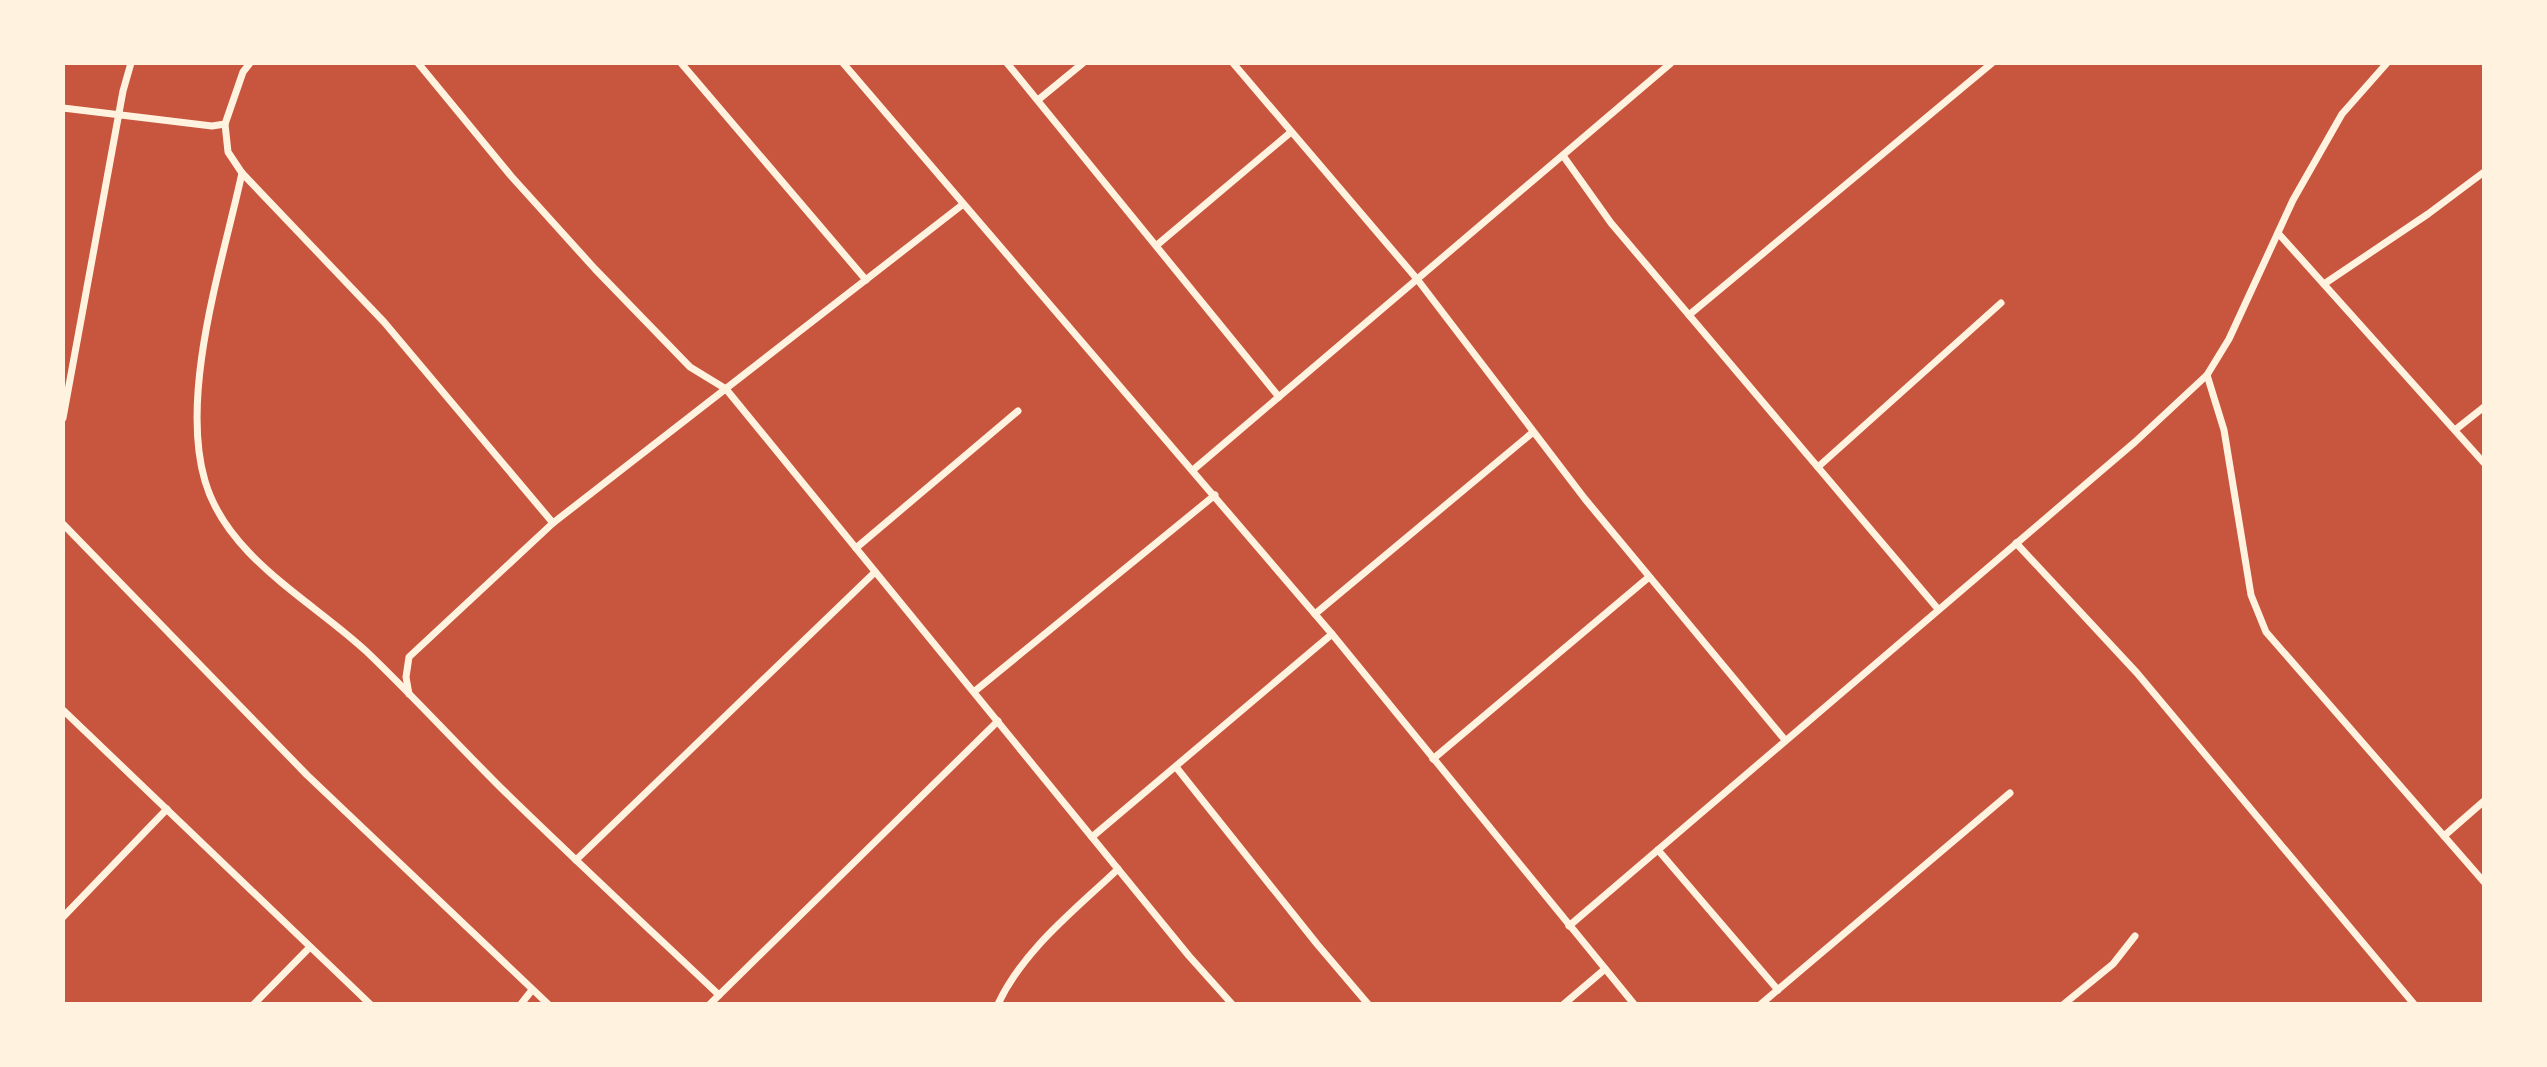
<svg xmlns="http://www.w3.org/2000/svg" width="2547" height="1067" font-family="'Work Sans',sans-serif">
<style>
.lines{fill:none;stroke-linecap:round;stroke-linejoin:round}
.minor{stroke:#fff3e0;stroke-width:7}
</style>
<rect width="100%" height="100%" fill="#c8553d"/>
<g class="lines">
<g class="minor">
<path d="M418 63 511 176 595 269 690 367 726 389 1189 956 1232 1004"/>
<path d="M681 63 866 280"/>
<path d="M843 63 1332 634 1634 1004"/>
<path d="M1007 63 1279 397"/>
<path d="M1233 63 1417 279 1585 499 1785 740"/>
<path d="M1038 100 1083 63"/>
<path d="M63 108 212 126 225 124 243 72 250 63"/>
<path d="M225 124 228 152 242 173 384 322 553 523"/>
<path d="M1564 157 1611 223 1938 609"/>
<path d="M242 173C223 261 179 393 205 481 227 557 311 600 366 651 412 695 455 742 500 787 572 857 646 926 719 995"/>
<path d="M2278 233 2484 463"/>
<path d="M1157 245 1291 132"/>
<path d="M2324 284 2428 214 2484 172"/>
<path d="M1689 315 1992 63"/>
<path d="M2207 375 2224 430 2251 595 2266 632 2484 882"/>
<path d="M63 418 123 91 131 63"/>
<path d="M2455 430 2484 407"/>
<path d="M1818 467 2001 303"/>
<path d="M1193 470 1671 63"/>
<path d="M63 524 307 775 548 1004"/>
<path d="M2016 543 2137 673 2414 1004"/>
<path d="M856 548 1018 411"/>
<path d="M1315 614 1532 433"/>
<path d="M975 691 1215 495"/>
<path d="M409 694 406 677 409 657 553 523 962 205"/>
<path d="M63 710 370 1004"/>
<path d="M1433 759 1649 577"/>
<path d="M1176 767 1317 944 1368 1004"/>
<path d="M2444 836 2484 801"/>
<path d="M1092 837 1332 634"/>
<path d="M1658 850 1778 990"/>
<path d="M576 860 875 572"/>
<path d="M63 917 167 809"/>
<path d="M1569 926 2135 442 2207 375 2229 339 2293 200 2342 114 2387 63"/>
<path d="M254 1004 310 947"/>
<path d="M521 1004 532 990"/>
<path d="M710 1004 998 721"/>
<path d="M998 1004C1024 949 1075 910 1118 869"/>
<path d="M1564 1004 1605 969"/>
<path d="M1761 1004 2010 793"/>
<path d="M2064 1004 2113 964 2135 936"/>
</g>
</g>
<rect width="2547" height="1067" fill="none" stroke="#fff3e0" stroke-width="130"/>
</svg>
